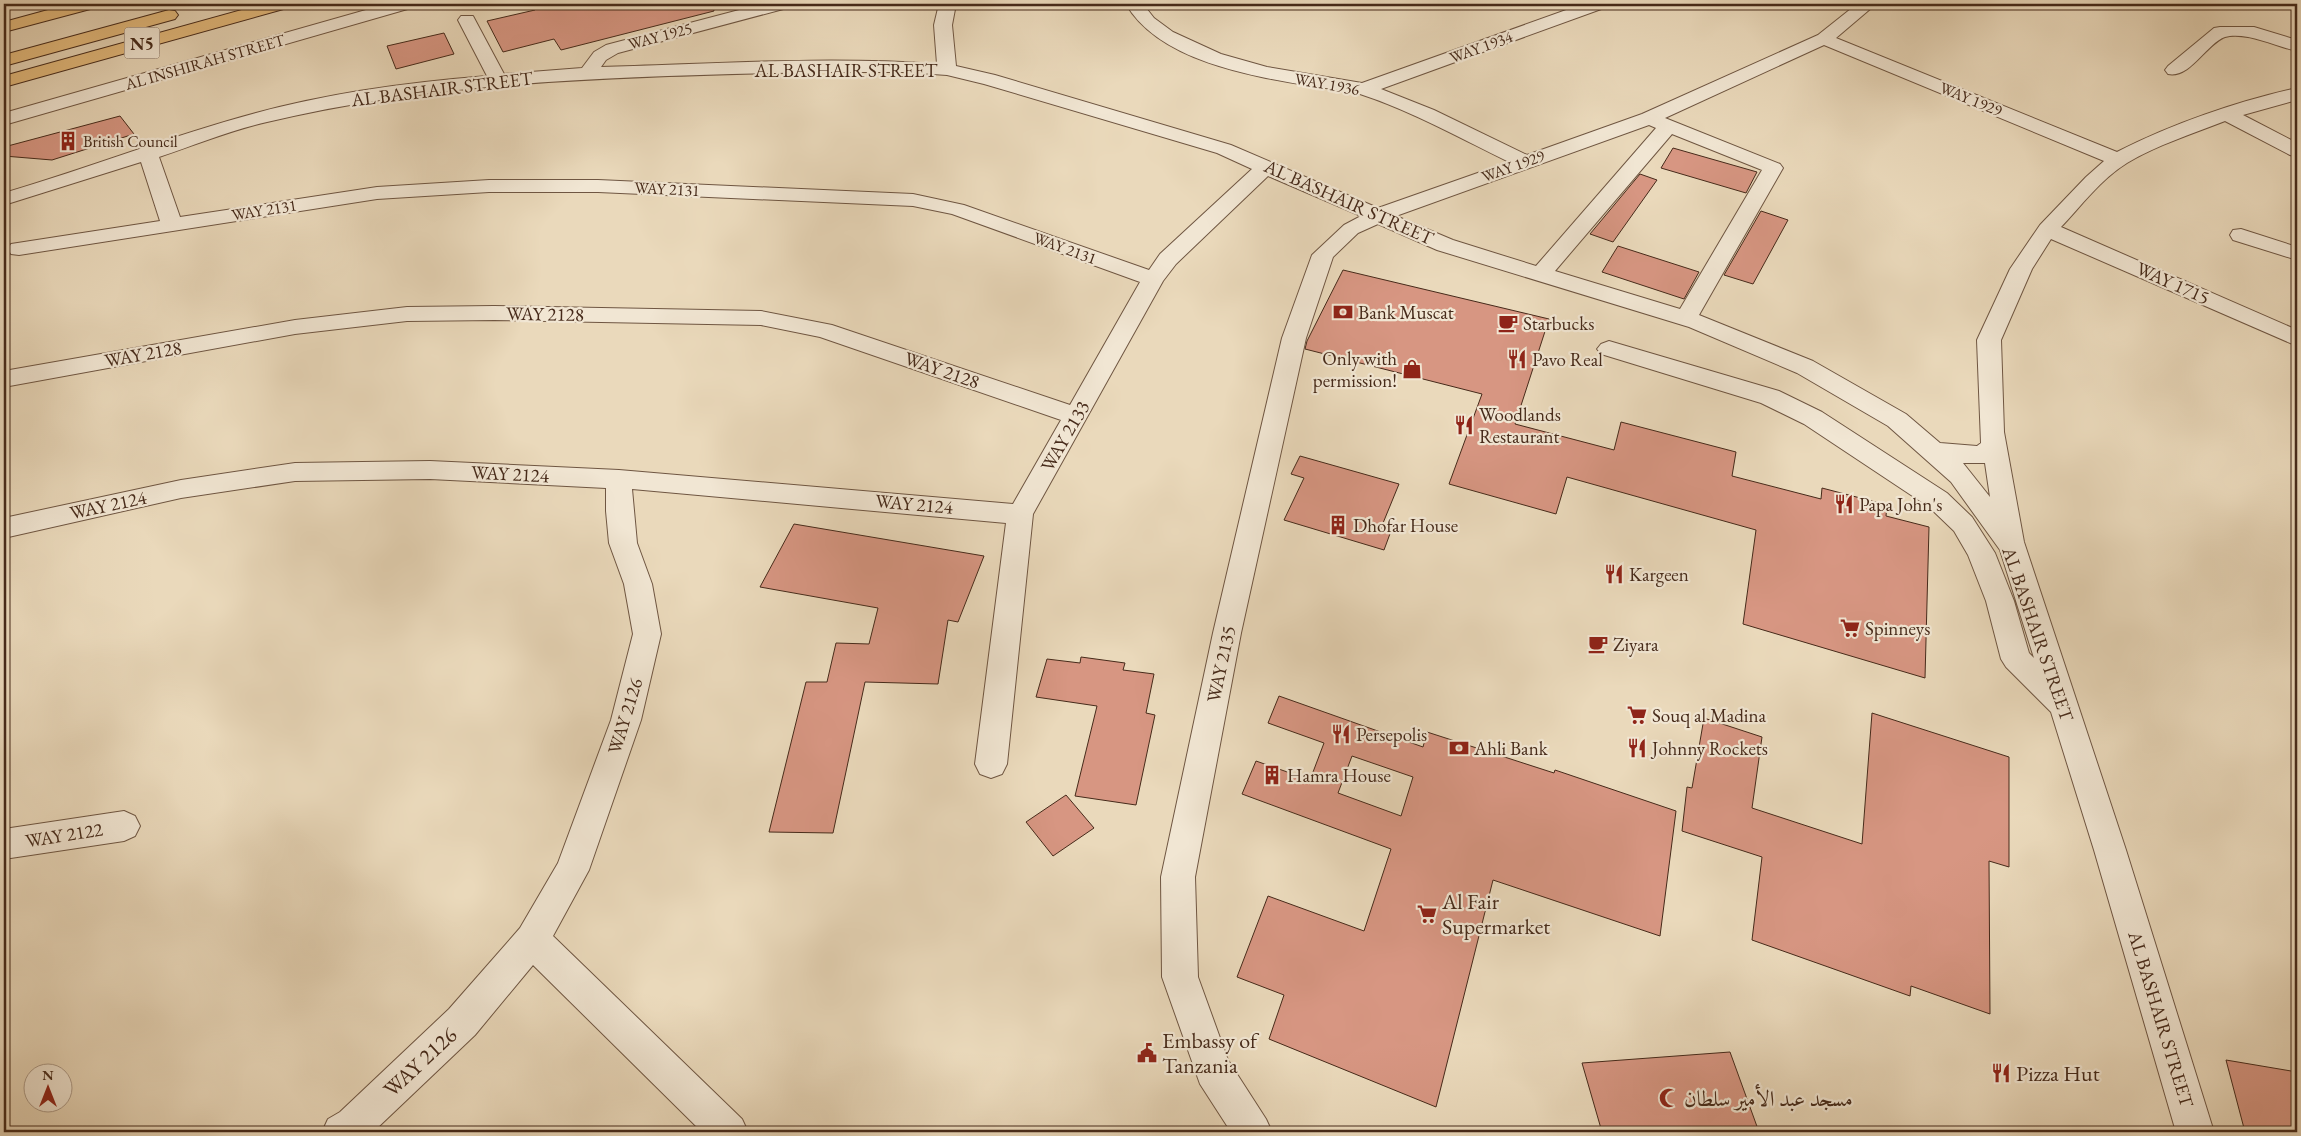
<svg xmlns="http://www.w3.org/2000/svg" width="2301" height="1136" font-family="'EB Garamond',Amiri,serif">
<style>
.building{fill:#d79682;stroke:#462a1a;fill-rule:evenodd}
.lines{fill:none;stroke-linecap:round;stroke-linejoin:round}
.minor-casing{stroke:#6f5642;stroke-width:2}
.major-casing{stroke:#462a1a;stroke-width:2}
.highway-casing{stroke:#462a1a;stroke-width:2}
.minor{fill:#f1e6d3;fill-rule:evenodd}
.major{fill:#e5bc7e;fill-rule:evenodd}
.highway{fill:#e5bc7e;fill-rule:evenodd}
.labels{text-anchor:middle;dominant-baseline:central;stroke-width:4.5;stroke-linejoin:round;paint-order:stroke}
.far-street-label{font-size:16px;fill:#462a1a;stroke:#f1e6d3}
.far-poi-label{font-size:16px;fill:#462a1a;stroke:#f1e6d3;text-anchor:start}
.shield{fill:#f1e6d3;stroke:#796252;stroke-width:1}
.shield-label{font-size:18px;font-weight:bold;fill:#462a1a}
.street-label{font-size:19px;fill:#462a1a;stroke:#f1e6d3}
.poi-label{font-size:19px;fill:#462a1a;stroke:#f1e6d3;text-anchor:start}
.near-poi-label{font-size:22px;fill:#462a1a;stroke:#f1e6d3;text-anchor:start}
.near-street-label{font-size:22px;fill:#462a1a;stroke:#f1e6d3}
</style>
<rect width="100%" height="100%" fill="#ead9bb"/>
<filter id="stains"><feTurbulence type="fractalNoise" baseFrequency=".004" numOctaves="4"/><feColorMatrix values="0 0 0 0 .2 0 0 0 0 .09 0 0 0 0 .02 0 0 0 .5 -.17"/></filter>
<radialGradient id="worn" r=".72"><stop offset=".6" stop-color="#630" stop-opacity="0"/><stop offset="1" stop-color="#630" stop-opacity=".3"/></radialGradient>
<g class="building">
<path d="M531 4H713L714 11 561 50 554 39 503 52 487 21 535 10Z"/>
<path d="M444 33 454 54 396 69 387 46Z"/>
<path d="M120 116 134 134 52 160 4 156V147Z"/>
<path d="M1673 148 1757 172 1746 193 1661 168Z"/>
<path d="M1640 174 1657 180 1613 242 1590 234Z"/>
<path d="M1761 211 1788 220 1753 284 1724 275Z"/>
<path d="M1618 246 1699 272 1684 299 1602 272Z"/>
<path d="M1343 270 1549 319 1515 424 1614 450 1621 422 1736 452 1732 476 1821 499 1822 488 1887 505 1886 516 1929 527 1925 678 1743 624 1756 530 1567 477 1556 514 1449 484 1482 394 1305 349 1307 341Z"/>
<path d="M1300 456 1399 484 1381 528 1391 531 1384 550 1284 520 1304 478 1291 474Z"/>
<path d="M794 524 984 556 958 622 948 620 938 684 865 682 833 833 769 832 806 682H827L836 643 869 644 878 608 760 587Z"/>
<path d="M1081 657 1125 663 1123 670 1154 674 1146 713 1155 715 1136 805 1075 796 1097 706 1036 697 1047 659 1080 663Z"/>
<path d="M1279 696 1423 747 1427 732 1554 773 1555 770 1676 811 1660 936 1493 880 1436 1107 1269 1039 1284 995 1237 977 1268 896 1364 931 1391 849 1242 794 1256 761 1310 780 1324 743 1268 723ZM1352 756 1413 777 1401 816 1338 793Z"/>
<path d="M1872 713 2009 757V867L1989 861 1990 1014 1911 986 1910 996 1752 940 1762 857 1682 831 1687 787 1692 788 1704 718 1762 737 1752 808 1862 844Z"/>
<path d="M1066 795 1094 828 1053 856 1026 822Z"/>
<path d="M1730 1052 1759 1132H1602L1582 1063Z"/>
<path d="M2226 1060 2297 1072V1132H2245Z"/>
</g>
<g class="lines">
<defs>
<g id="minor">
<path d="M387 4H414L411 8 4 125V113Z"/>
<path d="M762 4H790L787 8 618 53 606 60 601 67C713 64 826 56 937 64L934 25 939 4H956L952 25 956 66 995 75 1231 145 1378 208 1509 162C1460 138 1412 111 1360 94 1345 89 1327 89 1311 86 1251 76 1159 61 1126 4H1143L1154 18 1173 32 1221 54 1267 67 1362 83 1583 4H1606L1604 8 1381 89 1434 110 1527 155 1642 114 1818 35 1857 4H1876L1836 38 2117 152C2171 124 2238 101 2297 88V100L2243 115 2297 143V157L2290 155 2225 121C2192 134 2157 145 2127 163 2101 179 2081 206 2061 227L2297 330V346L2051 239 2032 269 2001 340 2004 432 2024 542 2126 850 2214 1132H2176L2094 850 2051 712 2006 667 2001 659 1986 601 1968 555 1954 531 1929 507 1804 424 1761 403 1601 354 1597 349 1601 344 1609 341 1779 391 1822 412 1947 493 1972 517 1995 553 2014 601 2029 653 2034 658 2000 550 1951 482 1888 426 1797 373 1689 327 1437 250 1378 224 1358 233 1333 257 1306 338 1241 633 1195 877 1198 977 1228 1060 1266 1119 1272 1132H1231L1200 1084 1162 977 1161 877 1213 633 1282 338 1312 255 1344 225 1361 216 1268 176 1176 264 1163 281 1033 514 1007 764 1002 774 991 778 980 774 975 764 1006 523 632 489 637 543 652 584 661 634 641 720 589 870 553 936 742 1119 748 1132H702L533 965 475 1035 373 1132H322L328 1119 340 1112 449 1009 520 928 558 863 611 720 633 634 624 584 609 543 606 511V488L430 479 295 481 181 498 4 538V518L181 480 295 463 430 461 619 470 1013 504 1061 420 820 337 761 325 494 320 407 321 295 334 4 387V371L295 320 407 307 494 306 761 311 832 325 1070 405 1140 282 952 214 913 206 598 192H489L377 199 19 255 11 254 8 249 11 244 160 221 141 162 4 205V193C89 168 170 136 256 113 329 93 411 82 487 76L458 20 461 16H473L504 74 582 68 594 52 606 45ZM1824 45 2104 161 2086 177 2040 225 2010 269 1977 340 1981 443 1977 446 1940 443 1906 414 1813 361 1699 315 1783 168 1780 164 1665 118ZM812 72H903L947 75 984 84 1217 153 1252 169 1160 254 1149 270 964 205 913 194 598 180H489L377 187 180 217 159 157C195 145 231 130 267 122 446 79 629 77 812 72ZM1649 125 1656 128 1536 266 1453 240 1396 216ZM1672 134 1762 170 1680 309 1555 271ZM1963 463H1985L1990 497Z"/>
<path d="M2220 27H2254L2297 40V51C2278 47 2245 31 2225 37 2207 43 2190 79 2168 74L2165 70 2168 66 2214 28Z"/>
<path d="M2241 229 2297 247V260L2233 240 2230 235 2233 230Z"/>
<path d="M124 811 135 816 140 826 135 836 124 841 4 859V829Z"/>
</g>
<path id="major" d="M70 4H97L94 8 4 32V22Z"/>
<g id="highway">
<path d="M263 4H290L287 8 4 87V76Z"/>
<path d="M169 10 175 11 178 15 175 19 4 66V55Z"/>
</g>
</defs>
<use href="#minor" class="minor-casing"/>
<use href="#major" class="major-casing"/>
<use href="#highway" class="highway-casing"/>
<use href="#minor" class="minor"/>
<use href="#major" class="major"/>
<use href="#highway" class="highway"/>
</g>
<defs>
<symbol id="building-bare" viewBox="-9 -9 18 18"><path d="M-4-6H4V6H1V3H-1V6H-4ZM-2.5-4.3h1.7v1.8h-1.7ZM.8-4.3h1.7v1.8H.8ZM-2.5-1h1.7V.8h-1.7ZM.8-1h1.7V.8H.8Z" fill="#8f2418" stroke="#f1e6d3" stroke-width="2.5" paint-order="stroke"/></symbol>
<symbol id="bank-bare" viewBox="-9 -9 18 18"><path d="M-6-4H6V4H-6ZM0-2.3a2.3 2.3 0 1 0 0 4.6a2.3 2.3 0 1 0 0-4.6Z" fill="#8f2418" stroke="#f1e6d3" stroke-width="2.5" paint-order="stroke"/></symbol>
<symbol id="cafe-bare" viewBox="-9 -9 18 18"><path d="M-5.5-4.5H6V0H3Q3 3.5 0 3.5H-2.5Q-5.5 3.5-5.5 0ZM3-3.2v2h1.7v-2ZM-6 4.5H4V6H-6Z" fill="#8f2418" stroke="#f1e6d3" stroke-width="2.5" paint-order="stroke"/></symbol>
<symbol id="restaurant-bare" viewBox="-9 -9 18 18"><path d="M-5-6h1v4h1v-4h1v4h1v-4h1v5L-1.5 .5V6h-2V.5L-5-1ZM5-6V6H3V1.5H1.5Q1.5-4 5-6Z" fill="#8f2418" stroke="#f1e6d3" stroke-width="2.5" paint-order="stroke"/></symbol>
<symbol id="shop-bare" viewBox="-9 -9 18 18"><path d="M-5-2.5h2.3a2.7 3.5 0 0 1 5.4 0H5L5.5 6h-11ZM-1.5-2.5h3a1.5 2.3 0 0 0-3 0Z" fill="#8f2418" stroke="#f1e6d3" stroke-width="2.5" paint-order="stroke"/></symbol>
<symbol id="supermarket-bare" viewBox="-9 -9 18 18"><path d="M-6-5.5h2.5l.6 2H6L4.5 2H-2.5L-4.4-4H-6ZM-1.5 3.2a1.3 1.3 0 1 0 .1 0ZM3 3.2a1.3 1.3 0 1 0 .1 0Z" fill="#8f2418" stroke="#f1e6d3" stroke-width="2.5" paint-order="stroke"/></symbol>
<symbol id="civic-bare" viewBox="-9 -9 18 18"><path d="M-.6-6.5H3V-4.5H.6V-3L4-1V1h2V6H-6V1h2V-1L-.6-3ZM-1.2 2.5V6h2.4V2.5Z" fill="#8f2418" stroke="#f1e6d3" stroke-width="2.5" paint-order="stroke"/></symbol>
<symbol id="mosque-bare" viewBox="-9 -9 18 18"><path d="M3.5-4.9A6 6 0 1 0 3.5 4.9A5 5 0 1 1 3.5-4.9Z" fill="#8f2418" stroke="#f1e6d3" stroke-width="2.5" paint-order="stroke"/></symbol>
</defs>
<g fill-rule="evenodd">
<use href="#building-bare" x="54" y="127" width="28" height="28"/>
<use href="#bank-bare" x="1329" y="298" width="28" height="28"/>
<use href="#cafe-bare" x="1494" y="309" width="28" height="28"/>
<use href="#restaurant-bare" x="1503" y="345" width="28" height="28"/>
<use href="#shop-bare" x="1398" y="355" width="28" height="28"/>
<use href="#restaurant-bare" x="1450" y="411" width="28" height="28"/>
<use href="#restaurant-bare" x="1830" y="490" width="28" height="28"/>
<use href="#building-bare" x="1324" y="511" width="28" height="28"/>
<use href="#restaurant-bare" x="1600" y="560" width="28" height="28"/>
<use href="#supermarket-bare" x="1836" y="614" width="28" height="28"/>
<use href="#cafe-bare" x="1584" y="630" width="28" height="28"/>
<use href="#supermarket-bare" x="1623" y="701" width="28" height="28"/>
<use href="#restaurant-bare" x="1327" y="720" width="28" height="28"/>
<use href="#bank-bare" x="1445" y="734" width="28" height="28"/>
<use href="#restaurant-bare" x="1623" y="734" width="28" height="28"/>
<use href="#building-bare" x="1258" y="761" width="28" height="28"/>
<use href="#supermarket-bare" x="1413" y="900" width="28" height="28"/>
<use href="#civic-bare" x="1133" y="1039" width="28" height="28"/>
<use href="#restaurant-bare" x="1987" y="1059" width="28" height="28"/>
<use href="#mosque-bare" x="1655" y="1084" width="28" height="28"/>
</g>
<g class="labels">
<g class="far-street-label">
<text transform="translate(660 36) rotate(-15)">WAY 1925</text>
<text transform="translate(1481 47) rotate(-20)">WAY 1934</text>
<text transform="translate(205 62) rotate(-16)">AL INSHIRAH STREET</text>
<text transform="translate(1327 84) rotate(10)">WAY 1936</text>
<text transform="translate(1971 99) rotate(22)">WAY 1929</text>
<text transform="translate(1513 166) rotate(-20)">WAY 1929</text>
<text transform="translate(667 189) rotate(3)">WAY 2131</text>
<text transform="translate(264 210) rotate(-9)">WAY 2131</text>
<text transform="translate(1065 248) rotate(20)">WAY 2131</text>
</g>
<g class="far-poi-label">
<text x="83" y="141">British Council</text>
</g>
<rect class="shield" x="124.5" y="27.5" width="35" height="31" rx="4"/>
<g class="shield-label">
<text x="142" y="43">N5</text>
</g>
<g class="street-label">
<text x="846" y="70">AL BASHAIR STREET</text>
<text transform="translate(442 89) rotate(-7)">AL BASHAIR STREET</text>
<text transform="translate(1349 202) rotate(24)">AL BASHAIR STREET</text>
<text transform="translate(2173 283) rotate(24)">WAY 1715</text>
<text transform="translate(545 314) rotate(1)">WAY 2128</text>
<text transform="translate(143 354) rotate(-10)">WAY 2128</text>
<text transform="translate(942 370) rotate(19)">WAY 2128</text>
<text transform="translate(1065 436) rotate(-60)">WAY 2133</text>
<text transform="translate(510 474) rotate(3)">WAY 2124</text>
<text transform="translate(914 504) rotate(5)">WAY 2124</text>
<text transform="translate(108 505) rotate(-12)">WAY 2124</text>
<text transform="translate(2038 634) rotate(71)">AL BASHAIR STREET</text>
<text transform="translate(1221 664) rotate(-78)">WAY 2135</text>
<text transform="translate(625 716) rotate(-73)">WAY 2126</text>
<text transform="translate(64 835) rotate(-9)">WAY 2122</text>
<text transform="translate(2161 1019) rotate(73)">AL BASHAIR STREET</text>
</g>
<g class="poi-label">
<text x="1358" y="312">Bank Muscat</text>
<text x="1523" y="323">Starbucks</text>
<text x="1397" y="358" text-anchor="end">Only with<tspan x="1397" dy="22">permission!</tspan></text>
<text x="1532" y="359">Pavo Real</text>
<text x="1479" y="414">Woodlands<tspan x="1479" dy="22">Restaurant</tspan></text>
<text x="1859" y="504">Papa John's</text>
<text x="1353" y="525">Dhofar House</text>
<text x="1629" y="574">Kargeen</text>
<text x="1865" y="628">Spinneys</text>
<text x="1613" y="644">Ziyara</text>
<text x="1652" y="715">Souq al Madina</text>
<text x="1356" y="734">Persepolis</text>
<text x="1474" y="748">Ahli Bank</text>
<text x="1652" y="748">Johnny Rockets</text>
<text x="1287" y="775">Hamra House</text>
</g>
<g class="near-poi-label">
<text x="1442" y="901">Al Fair<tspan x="1442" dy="25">Supermarket</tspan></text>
<text x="1162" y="1040">Embassy of<tspan x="1162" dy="25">Tanzania</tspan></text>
<text x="2016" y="1073">Pizza Hut</text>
<text x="1684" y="1098">مسجد عبد الأمير سلطان</text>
</g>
<g class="near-street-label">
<text transform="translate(420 1062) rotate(-43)">WAY 2126</text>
</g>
</g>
<rect width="2301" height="1136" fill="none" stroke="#ead9bb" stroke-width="20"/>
<rect x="5" y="5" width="2291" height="1126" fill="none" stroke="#462a1a" stroke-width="2.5"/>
<rect x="10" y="10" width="2281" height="1116" fill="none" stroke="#462a1a"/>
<g transform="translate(48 1088)"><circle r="24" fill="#f1e6d3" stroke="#ad9b89"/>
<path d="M0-4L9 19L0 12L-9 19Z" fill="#8f2418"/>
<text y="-8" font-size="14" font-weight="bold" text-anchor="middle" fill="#462a1a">N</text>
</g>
<rect width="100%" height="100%" filter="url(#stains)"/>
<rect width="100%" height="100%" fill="url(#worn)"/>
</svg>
